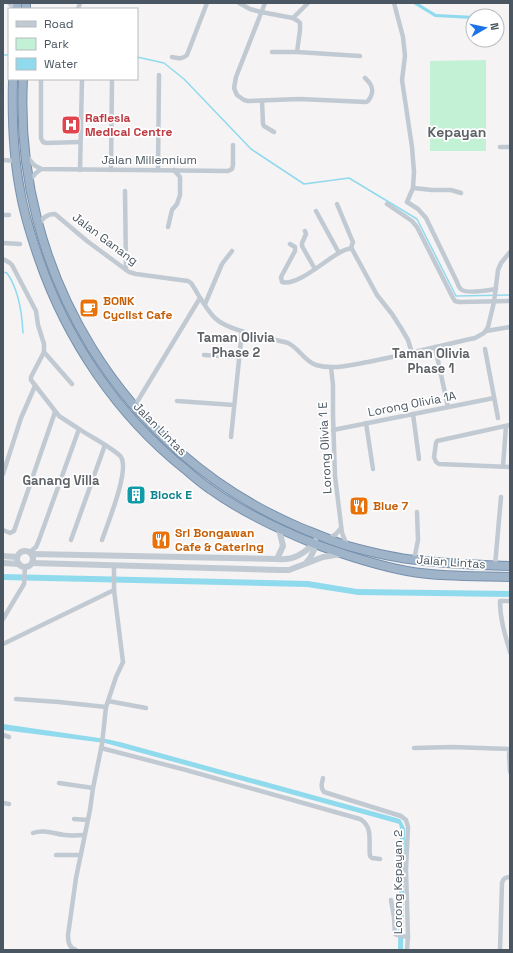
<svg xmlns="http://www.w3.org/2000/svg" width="513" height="953" font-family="'Space Grotesk',sans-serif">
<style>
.green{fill:#c3f1d5}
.water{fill:#90daee}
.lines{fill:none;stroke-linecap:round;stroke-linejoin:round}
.stream{stroke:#90daee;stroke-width:1.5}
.trunk-casing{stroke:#7690ad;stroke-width:10}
.minor{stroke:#c1cad2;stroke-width:4.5}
.tertiary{stroke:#c1cad2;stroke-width:6}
.trunk{stroke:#9fb4c9;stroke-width:8}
.labels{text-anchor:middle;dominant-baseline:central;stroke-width:3.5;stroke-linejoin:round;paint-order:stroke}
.health-label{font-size:12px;font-weight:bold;fill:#be3a42;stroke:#fff;text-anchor:start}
.street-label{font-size:12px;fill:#4a5661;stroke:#fff}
.food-label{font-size:12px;font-weight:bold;fill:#c56008;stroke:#fff;text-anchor:start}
.culture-label{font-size:12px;font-weight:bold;fill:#0d838f;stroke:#fff;text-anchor:start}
.neighbourhood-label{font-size:13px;font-weight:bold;fill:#5f6368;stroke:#fff}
.quarter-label{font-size:14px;font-weight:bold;fill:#5f6368;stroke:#fff}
</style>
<rect width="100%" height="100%" fill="#f5f3f3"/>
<path class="green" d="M486 60V151H430V61Z"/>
<g class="water">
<path d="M412 3H418L436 14 476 16H473V19L435 17Z"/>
<path d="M3 574 308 581 357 589 510 591V597L358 595 307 587 3 580Z"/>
<path d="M3 724 106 739 120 742 400 819 403 824 405 829 403 950H398L400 828 399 824 396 823 105 743 3 730Z"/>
</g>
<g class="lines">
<g class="stream">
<path d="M3 55H9"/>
<path d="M137 57 164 63 184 79 251 149 304 184 349 178 417 219 456 296 510 295"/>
<path d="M3 272 7 273C19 290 22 312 23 333"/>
</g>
<defs>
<g id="trunk">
<path d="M17 9V3"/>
<path d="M26 9V3"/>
<path d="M13 79C12 116 13 154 20 190 24 214 31 236 39 259 67 340 117 415 185 469 193 476 201 483 210 489 242 512 278 529 315 544 345 555 375 565 407 571 441 577 476 576 510 577"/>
<path d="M23 79C13 271 123 453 301 528 316 534 332 541 348 546 370 552 394 558 417 560 447 564 479 565 510 566"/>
</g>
</defs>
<use href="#trunk" class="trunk-casing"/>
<g class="minor">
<path d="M9 3 15 9"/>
<path d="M239 3 250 9 261 12 293 18 298 21 300 23V30L297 52H272"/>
<path d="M265 3 236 77 234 88 237 95 244 100 248 101 299 99 366 102 368 101C375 92 373 85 365 78"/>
<path d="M394 3 403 37 405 56 402 80 412 147 414 172 413 188 407 202 418 209 426 218 457 282C458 285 460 289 462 290 468 294 489 290 496 289"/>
<path d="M78 9 80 3"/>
<path d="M293 18 308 3"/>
<path d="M297 52 360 56"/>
<path d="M172 57C177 58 182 60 187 55L207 3"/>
<path d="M41 79V138L43 142 46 143 80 142"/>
<path d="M262 101 263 124 264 126 274 132"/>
<path d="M500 147H510"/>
<path d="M28 158 34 165 41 169 228 171 232 169 233 165V145"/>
<path d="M3 160 16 161"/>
<path d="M80 170 82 79"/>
<path d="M111 170 112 79"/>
<path d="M158 170 159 75"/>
<path d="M30 180 36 173 41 169"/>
<path d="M413 188 432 190H451L461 193"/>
<path d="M125 191 126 270"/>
<path d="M337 204 352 240 353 242 351 248"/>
<path d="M387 204 412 221 417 227 453 298 455 301 459 302 510 301"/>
<path d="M316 211 339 253"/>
<path d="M3 215H9"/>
<path d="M39 225C42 218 48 214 55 214L87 241 129 272 136 274 188 281 191 283C199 295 206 310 216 319 229 331 270 338 288 343 299 348 304 361 316 365 333 370 351 365 368 362 404 355 439 346 475 338L484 333 488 327 494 302 498 270 501 263 510 252"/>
<path d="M168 227 172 210 177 204 180 195V177L174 170"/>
<path d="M305 231 306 234 302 243V246L315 269"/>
<path d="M3 243 20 244"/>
<path d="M290 244 295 247V251L281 277 282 282C301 288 339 245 352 249L377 295 392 314 401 328 408 340 412 353"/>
<path d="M3 259 10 263 12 265 36 311 38 325 44 344V352L31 377V380L59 416 79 429 39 540 36 547 30 552"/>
<path d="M205 304 222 264 232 251"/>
<path d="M486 331 510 327"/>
<path d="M435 347 448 407"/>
<path d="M485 349 498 418"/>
<path d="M44 352 72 384"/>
<path d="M204 355 239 357"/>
<path d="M331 367 333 385V415L335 476 342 533 347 545"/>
<path d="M177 401 234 405"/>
<path d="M134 407 200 298"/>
<path d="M413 414 419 459"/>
<path d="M366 423 373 469"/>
<path d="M510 425 437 441 436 443 434 457 436 462 439 464 510 467"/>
<path d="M79 429C88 435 116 450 121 457 130 470 107 525 102 540"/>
<path d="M333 430 494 398"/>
<path d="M231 437 242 331"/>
<path d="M503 466 506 426"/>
<path d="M3 474 21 418 35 386"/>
<path d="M3 530 10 533 14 531 55 412"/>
<path d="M328 539 336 534 341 528"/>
<path d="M71 540 105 445"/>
<path d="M415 560V555L418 540 417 512"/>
<path d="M495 566 501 497"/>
<path d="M510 601H500C500 619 505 635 510 652"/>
<path d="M3 619 24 584 25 567"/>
<path d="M3 644 114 590"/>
<path d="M16 699 59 702 106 707"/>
<path d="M108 701 146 708"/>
<path d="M3 735 9 737"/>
<path d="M101 748 186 770 360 819C374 827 368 843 370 856L372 858 380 859"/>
<path d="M414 748 452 747 510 749"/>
<path d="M510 750 509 754 510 772"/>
<path d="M323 778C322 783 320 787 324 792L401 816 406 820 408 827 406 870 408 937 407 950"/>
<path d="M59 783 93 788"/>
<path d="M3 803 9 804"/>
<path d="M74 819 88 820"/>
<path d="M33 833C44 829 54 834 65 835 71 836 78 835 84 835"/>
<path d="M56 855H81"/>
<path d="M391 900 394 917 395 934 397 935 408 937"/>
<path d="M76 950C69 948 68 942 68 935L76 878 90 810 93 788 102 744 106 707 116 677 123 662 114 590V566"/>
<path d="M500 950 502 883C503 878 506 877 510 877"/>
</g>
<g class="tertiary">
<circle cx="25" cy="559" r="8"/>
<path d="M32 554 277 559 283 546 279 529"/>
<path d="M3 556 17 557"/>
<path d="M277 559C292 561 304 554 314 543"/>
<path d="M3 563 19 564"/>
<path d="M32 563 279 570H289L323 557 341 554"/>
<path d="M306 563 310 558 314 550 315 541"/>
</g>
<use href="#trunk" class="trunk"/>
</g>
<defs>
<symbol id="hospital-square" viewBox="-11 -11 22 22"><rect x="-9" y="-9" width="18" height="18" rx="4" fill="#e0444e" stroke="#fff"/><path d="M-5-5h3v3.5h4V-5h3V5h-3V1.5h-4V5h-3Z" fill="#fff"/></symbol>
<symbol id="cafe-square" viewBox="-11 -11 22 22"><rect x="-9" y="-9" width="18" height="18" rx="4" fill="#e8710a" stroke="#fff"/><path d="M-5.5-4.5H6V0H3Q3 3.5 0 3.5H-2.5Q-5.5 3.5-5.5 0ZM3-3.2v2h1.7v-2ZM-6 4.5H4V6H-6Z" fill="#fff"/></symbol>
<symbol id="building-square" viewBox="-11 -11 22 22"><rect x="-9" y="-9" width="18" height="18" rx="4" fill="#0f9aa8" stroke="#fff"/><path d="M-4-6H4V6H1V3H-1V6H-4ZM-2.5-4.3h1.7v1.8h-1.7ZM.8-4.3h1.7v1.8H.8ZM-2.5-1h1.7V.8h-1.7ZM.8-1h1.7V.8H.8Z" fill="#fff"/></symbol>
<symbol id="restaurant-square" viewBox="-11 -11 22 22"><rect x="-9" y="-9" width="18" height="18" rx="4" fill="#e8710a" stroke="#fff"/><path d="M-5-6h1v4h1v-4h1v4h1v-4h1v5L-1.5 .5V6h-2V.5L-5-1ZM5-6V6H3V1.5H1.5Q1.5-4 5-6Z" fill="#fff"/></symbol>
</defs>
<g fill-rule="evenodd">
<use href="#hospital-square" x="60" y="114" width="22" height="22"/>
<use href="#cafe-square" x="78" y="297" width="22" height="22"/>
<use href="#building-square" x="125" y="484" width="22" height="22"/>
<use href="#restaurant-square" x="348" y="495" width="22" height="22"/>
<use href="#restaurant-square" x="150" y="529" width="22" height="22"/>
</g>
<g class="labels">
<g class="health-label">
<text x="85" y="118">Raflesia<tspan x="85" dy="14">Medical Centre</tspan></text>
</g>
<g class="street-label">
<text x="149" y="160">Jalan Millennium</text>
<text transform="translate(105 239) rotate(37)">Jalan Ganang</text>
<text transform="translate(412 404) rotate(-11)">Lorong Olivia 1A</text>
<text transform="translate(160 429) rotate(45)">Jalan Lintas</text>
<text transform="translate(325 448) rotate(-93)">Lorong Olivia 1 E</text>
<text transform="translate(451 562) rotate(4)">Jalan Lintas</text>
<text transform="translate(398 882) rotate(-90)">Lorong Kepayan 2</text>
</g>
<g class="food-label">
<text x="103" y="301">BONK<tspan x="103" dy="14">Cyclist Cafe</tspan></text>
<text x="373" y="506">Blue 7</text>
<text x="175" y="533">Sri Bongawan<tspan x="175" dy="14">Cafe &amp; Catering</tspan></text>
</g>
<g class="culture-label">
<text x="150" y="495">Block E</text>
</g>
<g class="neighbourhood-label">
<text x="236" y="337">Taman Olivia<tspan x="236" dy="15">Phase 2</tspan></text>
<text x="431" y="353">Taman Olivia<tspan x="431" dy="15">Phase 1</tspan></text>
<text x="61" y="480">Ganang Villa</text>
</g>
<g class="quarter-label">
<text x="457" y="132">Kepayan</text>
</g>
</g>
<rect width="513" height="953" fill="none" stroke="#4a5661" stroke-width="8"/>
<rect x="8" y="8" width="130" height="72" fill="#ffffff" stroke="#b7bbc0"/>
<rect x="16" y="21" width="20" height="6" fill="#c1cad2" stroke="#b7bbc0"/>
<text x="44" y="28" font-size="12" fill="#4a5661">Road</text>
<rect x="16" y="38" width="20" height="12" fill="#c3f1d5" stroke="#b7bbc0"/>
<text x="44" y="48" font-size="12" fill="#4a5661">Park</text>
<rect x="16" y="58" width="20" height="12" fill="#90daee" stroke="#b7bbc0"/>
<text x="44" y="68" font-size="12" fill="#4a5661">Water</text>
<g transform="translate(485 28) rotate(81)"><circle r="19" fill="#ffffff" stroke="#b7bbc0"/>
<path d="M0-3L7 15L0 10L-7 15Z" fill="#1a73e8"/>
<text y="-6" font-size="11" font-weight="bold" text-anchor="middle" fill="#4a5661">N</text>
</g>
</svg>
